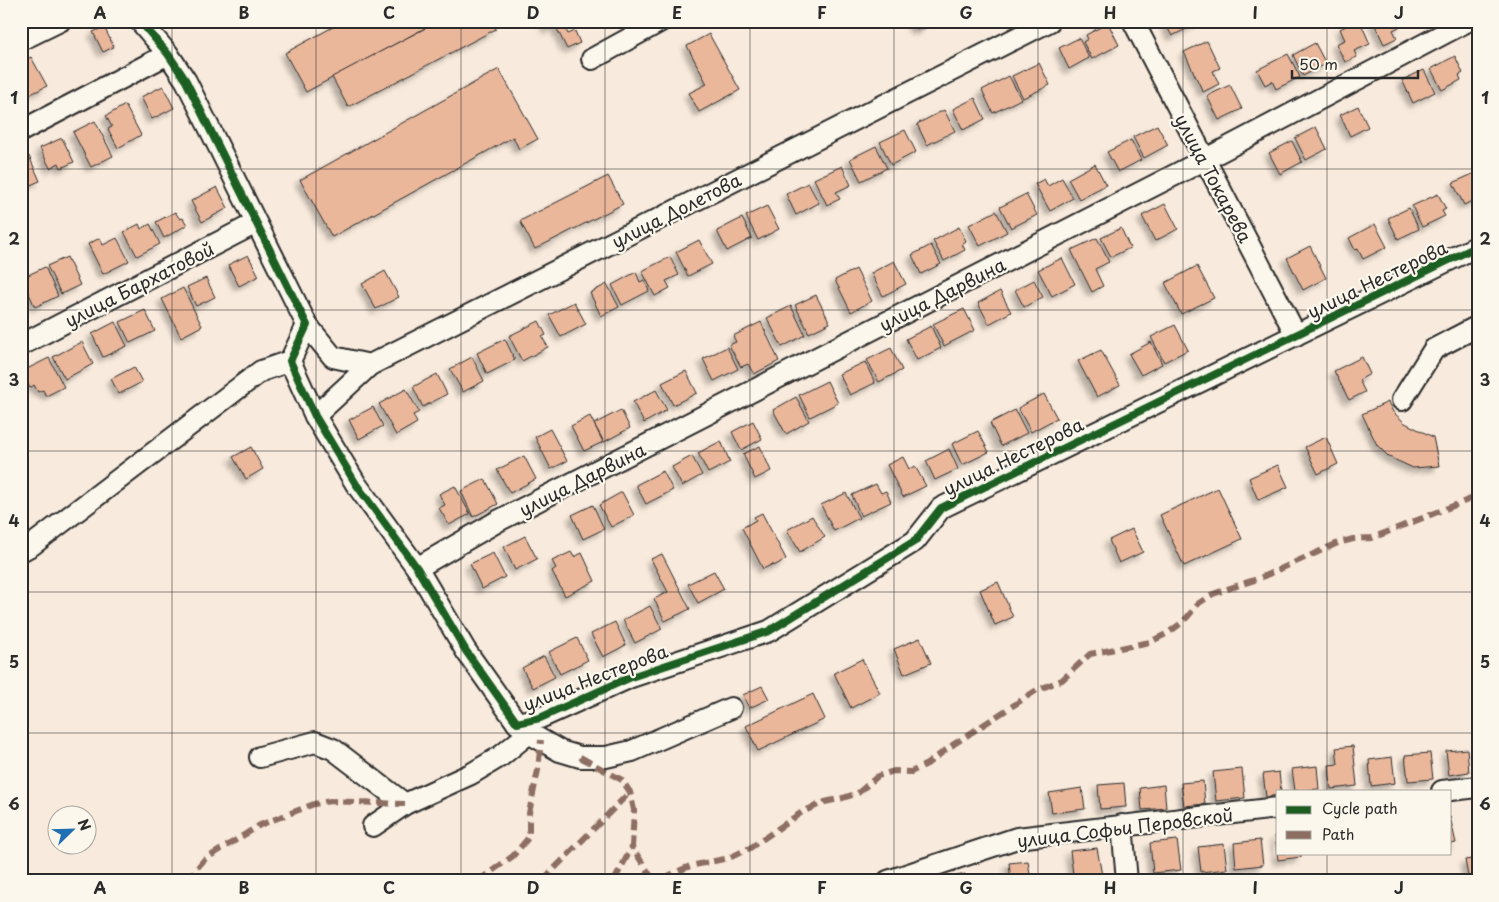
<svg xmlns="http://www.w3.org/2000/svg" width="1499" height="902" font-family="'Playpen Sans',sans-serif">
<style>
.building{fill:#eab79b;stroke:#2b2b2b;filter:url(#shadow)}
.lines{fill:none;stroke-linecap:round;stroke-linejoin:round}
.minor-casing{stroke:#2b2b2b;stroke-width:24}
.minor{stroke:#fbf7ec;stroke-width:20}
.quiet{stroke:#8d6e63;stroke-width:6;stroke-dasharray:12 6;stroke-linecap:butt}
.cycleway-casing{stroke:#fbf7ec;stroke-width:11}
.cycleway{stroke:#1b5e20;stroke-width:8}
.grid{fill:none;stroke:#2b2b2b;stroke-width:1;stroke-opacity:0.55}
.labels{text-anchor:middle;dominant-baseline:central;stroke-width:4.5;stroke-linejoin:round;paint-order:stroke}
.street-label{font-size:18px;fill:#2b2b2b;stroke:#fbf7ec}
.neatline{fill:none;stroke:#2b2b2b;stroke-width:2}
.grid-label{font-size:16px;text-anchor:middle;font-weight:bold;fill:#2b2b2b}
</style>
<defs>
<filter id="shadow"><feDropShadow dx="-4.5" dy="4.5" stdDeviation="2.5" flood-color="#0004"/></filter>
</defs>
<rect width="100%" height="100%" fill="#f8eadc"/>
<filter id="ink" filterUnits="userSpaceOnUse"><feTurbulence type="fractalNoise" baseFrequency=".02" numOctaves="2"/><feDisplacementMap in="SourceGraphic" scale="10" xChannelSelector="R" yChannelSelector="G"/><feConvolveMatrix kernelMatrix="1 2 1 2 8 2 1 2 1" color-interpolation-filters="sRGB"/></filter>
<g filter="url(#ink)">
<g class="building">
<path d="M344 21H438L306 92 285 53Z"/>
<path d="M439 21H492L496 29 348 107 332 77Z"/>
<path d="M544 21H562L568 34 575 31 580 43 567 49 555 25 548 29Z"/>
<path d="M911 21H929L925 28 920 30 914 27Z"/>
<path d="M1164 21H1195L1196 24 1172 36Z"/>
<path d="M1356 21H1360L1370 44 1354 51 1357 57 1345 62 1336 44 1345 40 1340 29Z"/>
<path d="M1373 21H1399L1401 26 1393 30 1397 38 1384 44Z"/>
<path d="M1108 23 1119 45 1092 59 1083 42 1088 39 1086 35Z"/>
<path d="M104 27 114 47 103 52 93 32Z"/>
<path d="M709 34 740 90 699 112 689 93 707 84 687 46Z"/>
<path d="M1079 38 1089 58 1069 69 1059 48Z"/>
<path d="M1207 41 1220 68 1213 71 1219 84 1203 92 1184 52Z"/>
<path d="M1315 43 1326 64 1303 76 1293 55Z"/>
<path d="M1288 54 1300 77 1276 89 1272 81 1265 85 1257 70Z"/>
<path d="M1455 56 1463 73 1459 75 1461 80 1442 90 1431 69Z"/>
<path d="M31 57 47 86 21 99V62Z"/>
<path d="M1039 63 1050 85 1023 98 1012 76Z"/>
<path d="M499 69 538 139 519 149 513 137 332 237 300 180Z"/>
<path d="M1424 70 1435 92 1413 103 1402 80Z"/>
<path d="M1009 76 1021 99 993 113 982 90Z"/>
<path d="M1230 85 1242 109 1219 120 1207 96Z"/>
<path d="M163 86 174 108 152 119 141 97Z"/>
<path d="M975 98 985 119 963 130 953 109Z"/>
<path d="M125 105 141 135 118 148 108 129 112 127 106 116Z"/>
<path d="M1358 106 1368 127 1350 136 1340 115Z"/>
<path d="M944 110 955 131 927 145 917 124Z"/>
<path d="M95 121 113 156 91 167 73 132Z"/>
<path d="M1157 125 1168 145 1144 158 1133 137Z"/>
<path d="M1316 127 1327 149 1306 160 1295 138Z"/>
<path d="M905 130 916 152 891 165 880 142Z"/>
<path d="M62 138 74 162 61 168 59 163 50 168 40 148Z"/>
<path d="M1131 140 1141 160 1118 172 1107 152Z"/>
<path d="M1292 141 1302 162 1280 174 1269 153Z"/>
<path d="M876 146 887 168 861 181 850 159Z"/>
<path d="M29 156 40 181 23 188 21 184V159Z"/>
<path d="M1095 164 1106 185 1079 199 1068 179Z"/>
<path d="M842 166 851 185 836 192 840 199 827 205 814 179Z"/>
<path d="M1477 172 1478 198 1464 205 1453 183Z"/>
<path d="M608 176 623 204 535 249 520 221Z"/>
<path d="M1062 178 1073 198 1050 211 1035 184 1044 179 1048 186Z"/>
<path d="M808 183 819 203 796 215 786 194Z"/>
<path d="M217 187 228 208 202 222 191 201Z"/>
<path d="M1026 194 1037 215 1011 228 1000 207Z"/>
<path d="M1438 194 1446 209 1442 211 1445 216 1422 227 1412 206Z"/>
<path d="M1165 204 1178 229 1155 241 1142 216Z"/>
<path d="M767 206 779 229 758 240 746 216Z"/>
<path d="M1409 208 1419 229 1398 239 1388 218Z"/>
<path d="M996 211 1007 232 980 246 969 225Z"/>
<path d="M175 212 180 219 183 218 187 225 164 238 156 222Z"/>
<path d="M742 218 752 238 727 251 717 231Z"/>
<path d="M139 224 141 229 150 224 160 244 137 256 124 232Z"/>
<path d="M1375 224 1387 247 1363 259 1358 249 1355 250 1349 238Z"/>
<path d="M959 227 966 241 962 244 965 250 944 261 933 241Z"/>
<path d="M1121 228 1130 248 1111 257 1101 238Z"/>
<path d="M100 238 103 245 117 238 129 261 103 274 88 244Z"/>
<path d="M1097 238 1109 262 1095 269 1103 286 1092 292 1071 250Z"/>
<path d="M699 240 712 264 688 276 676 252Z"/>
<path d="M931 245 941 264 921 274 912 255Z"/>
<path d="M1310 246 1326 278 1303 290 1287 258Z"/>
<path d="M248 255 259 276 239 286 228 265Z"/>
<path d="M67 257 80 285 61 294 47 266Z"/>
<path d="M670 257 679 275 666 281 670 288 655 296 642 271Z"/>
<path d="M1062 258 1075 284 1052 296 1038 270Z"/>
<path d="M894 261 906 284 883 296 871 273Z"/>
<path d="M1197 266 1214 298 1181 314 1165 283Z"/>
<path d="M45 267 58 296 35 307 22 278Z"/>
<path d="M856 269 872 301 851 312 835 280Z"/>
<path d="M385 271 399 297 376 309 362 284Z"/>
<path d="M636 272 640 282 644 280 649 291 622 305 612 285Z"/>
<path d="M206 278 215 297 196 306 187 287Z"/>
<path d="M1034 280 1043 297 1024 307 1015 290Z"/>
<path d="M607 284 619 307 601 316 590 293Z"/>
<path d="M183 288 202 326 181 337 162 299Z"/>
<path d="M1000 291 1011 312 989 324 978 303Z"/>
<path d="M816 295 830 323 809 333 795 305Z"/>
<path d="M574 302 586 324 561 337 549 315Z"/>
<path d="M791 306 805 335 782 347 767 318Z"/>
<path d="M964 309 975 330 944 346 933 324Z"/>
<path d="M145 310 155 331 130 343 120 322Z"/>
<path d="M539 321 546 335 542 337 548 347 522 361 509 336Z"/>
<path d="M115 322 127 346 103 357 92 334Z"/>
<path d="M761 322 779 361 754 374 748 364 741 367 729 345 736 342 733 336Z"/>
<path d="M1175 325 1188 350 1164 362 1151 337Z"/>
<path d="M931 326 941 348 917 360 906 339Z"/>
<path d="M505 339 515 360 487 374 477 353Z"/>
<path d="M82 342 93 364 65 379 53 357Z"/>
<path d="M1151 342 1162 364 1141 375 1129 354Z"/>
<path d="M727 347 738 369 714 381 703 359Z"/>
<path d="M891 348 902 370 879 382 867 360Z"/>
<path d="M1101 350 1120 385 1097 397 1078 361Z"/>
<path d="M472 357 484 381 463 392 450 369Z"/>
<path d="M1362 357 1370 374 1359 380 1365 392 1349 400 1334 371Z"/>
<path d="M49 358 64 387 46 396 43 390 38 392 34 385 30 388 21 372Z"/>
<path d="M865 362 875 383 850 395 839 374Z"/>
<path d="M134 367 142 382 119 394 111 379Z"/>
<path d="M686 371 697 393 673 405 662 383Z"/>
<path d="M437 374 447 394 423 407 413 387Z"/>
<path d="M827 381 838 403 810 417 799 395Z"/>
<path d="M406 389 419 412 413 415 417 423 396 435 379 404Z"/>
<path d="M656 390 667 410 644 423 633 402Z"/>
<path d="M1044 394 1057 418 1031 432 1018 408Z"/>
<path d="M796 397 809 421 786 434 773 410Z"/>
<path d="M1388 402 1393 412 1405 423 1433 437 1439 466 1413 468 1389 457 1377 445 1362 414Z"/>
<path d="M373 407 383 426 359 439 349 420Z"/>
<path d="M621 410 630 428 604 442 594 424Z"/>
<path d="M1015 410 1027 433 1001 446 990 423Z"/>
<path d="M590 416 603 442 584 451 571 426Z"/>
<path d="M753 421 762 439 741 450 732 432Z"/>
<path d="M550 429 567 461 551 469 535 437Z"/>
<path d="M978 431 989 452 962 465 952 444Z"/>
<path d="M1326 437 1338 464 1318 474 1305 447Z"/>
<path d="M721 441 730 462 708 473 698 453Z"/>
<path d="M760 446 771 471 755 479 743 454Z"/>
<path d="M251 447 263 469 246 479 233 457Z"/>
<path d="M949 449 958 469 935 480 926 461Z"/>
<path d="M524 456 536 479 510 493 497 470Z"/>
<path d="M692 456 702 475 682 486 672 467Z"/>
<path d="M903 457 909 469 915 466 926 486 903 497 887 465Z"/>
<path d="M1278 465 1288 487 1258 500 1249 478Z"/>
<path d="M663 471 673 490 646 504 636 485Z"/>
<path d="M485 479 498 504 473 517 461 491Z"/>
<path d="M876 484 881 493 886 491 891 502 861 516 852 495Z"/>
<path d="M455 486 470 514 449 525 439 508 445 505 439 494Z"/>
<path d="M1218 488 1242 539 1184 566 1160 515Z"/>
<path d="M622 492 634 515 611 527 599 505Z"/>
<path d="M846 493 859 518 834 531 821 505Z"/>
<path d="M593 505 604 529 583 539 572 515Z"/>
<path d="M762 513 786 559 774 566 773 564 763 569 742 528 756 520 754 517Z"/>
<path d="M812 516 825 537 800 552 787 530Z"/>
<path d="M1132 529 1143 552 1119 563 1109 540Z"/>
<path d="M525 536 537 559 515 570 504 547Z"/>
<path d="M571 552 574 557 582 553 595 581 565 596 552 571 556 568 552 561Z"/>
<path d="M493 553 505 577 482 589 470 564Z"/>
<path d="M662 554 690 609 665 621 654 599 668 592 651 559Z"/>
<path d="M714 571 724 589 698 603 688 584Z"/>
<path d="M998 582 1013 617 995 625 980 590Z"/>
<path d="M650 606 662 629 635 643 623 620Z"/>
<path d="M615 622 626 645 603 657 591 634Z"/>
<path d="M577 638 588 660 560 674 549 652Z"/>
<path d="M920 638 931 663 904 674 894 649Z"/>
<path d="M544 656 555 677 533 688 522 668Z"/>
<path d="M862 659 880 693 851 708 834 673Z"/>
<path d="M762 686 769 699 749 708 743 695Z"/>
<path d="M813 694 825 719 758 751 746 726Z"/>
<path d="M1353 746 1357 786 1331 789 1329 765 1338 764 1336 748Z"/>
<path d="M1467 749 1469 772 1449 775 1446 751Z"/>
<path d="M1430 753 1433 779 1408 781 1405 755Z"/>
<path d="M1392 757 1395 783 1371 786 1369 760Z"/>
<path d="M1317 766 1319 789 1295 791 1292 769Z"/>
<path d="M1242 769 1245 798 1216 801 1213 772Z"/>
<path d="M1279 772 1281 791H1278V795L1266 797 1263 774Z"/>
<path d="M1203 781 1205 804 1184 806 1181 783Z"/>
<path d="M1124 783 1126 807 1100 809 1098 785Z"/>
<path d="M1164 785 1166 808 1142 810 1140 788Z"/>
<path d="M1082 788 1085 809 1052 813 1049 793Z"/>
<path d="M1450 817 1456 843 1450 844Z"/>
<path d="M1275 836H1278V853H1301V857L1278 860Z"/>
<path d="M1177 840 1181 870 1153 873 1150 843Z"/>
<path d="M1260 840 1263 865 1236 868 1234 843Z"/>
<path d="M1224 844 1227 869 1201 872 1198 847Z"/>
<path d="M1097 848 1103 881H1074L1070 851Z"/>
<path d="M1478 858V881H1469L1465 860Z"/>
<path d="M1028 861 1031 881H1011L1009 863Z"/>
<path d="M965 874 966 881H936Z"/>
</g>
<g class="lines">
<defs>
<g id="minor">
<path d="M140 21 168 54 186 81 307 325 290 361 315 416 356 484 417 568 466 651 517 723 529 733 560 751 580 757H606L632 751 731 708"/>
<path d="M1133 21 1296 335"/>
<path d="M21 40 60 21"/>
<path d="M592 59 661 21"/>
<path d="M21 131 168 54"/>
<path d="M307 325 333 357 370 365"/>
<path d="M21 345 256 223"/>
<path d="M1402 400 1434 349 1478 326"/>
<path d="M315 416 370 365 1050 21"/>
<path d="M21 551 32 545 261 371 290 361"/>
<path d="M417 568 498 521 1204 160 1468 21"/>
<path d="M517 723 540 718 631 677 769 631 915 541 941 508 1478 246"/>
<path d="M260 757 315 742 333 749 405 804"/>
<path d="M1442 791 1478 787"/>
<path d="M1122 825 1127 881"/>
<path d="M373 826 405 804 471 774 501 756 529 733"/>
<path d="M888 881 1017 838 1278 808"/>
</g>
</defs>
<use href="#minor" class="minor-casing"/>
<use href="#minor" class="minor"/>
<g class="quiet">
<path d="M580 757 622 780 630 792 634 810 632 847 654 881"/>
<path d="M186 881 204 860 260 825 314 804 330 801 405 804"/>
<path d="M478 881 513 856 529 837V813L538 770 541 740"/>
<path d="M542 881 630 792"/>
<path d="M614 881 632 847"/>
<path d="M664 881 670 875 690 866 729 858 750 848 802 812 825 802 843 798 858 793 878 776 894 771 911 772 927 764 954 744 1037 690 1062 680 1090 654 1150 642 1168 633 1184 621 1199 603 1213 594 1260 578 1338 543 1353 539 1372 538 1478 496"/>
</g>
<defs>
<path id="cycleway" d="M140 21 168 54 186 81 307 325 290 361 315 416 356 484 417 568 466 651 517 723 540 718 631 677 769 631 915 541 941 508 1478 246"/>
</defs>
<use href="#cycleway" class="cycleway-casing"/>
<use href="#cycleway" class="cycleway"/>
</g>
</g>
<path class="grid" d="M172 21V881M316 21V881M461 21V881M605 21V881M750 21V881M894 21V881M1038 21V881M1183 21V881M1327 21V791M21 169H1478M21 310H1478M21 451H1478M21 592H1478M21 733H1478M1327 853V881"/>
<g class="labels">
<g class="street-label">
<text transform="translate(1214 178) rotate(62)">улица Токарева</text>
<text transform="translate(676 210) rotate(-27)">улица Долетова</text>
<text transform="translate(1377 279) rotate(-26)">улица Нестерова</text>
<text transform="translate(139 284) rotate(-27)">улица Бархатовой</text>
<text transform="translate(942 294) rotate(-27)">улица Дарвина</text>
<text transform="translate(1013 456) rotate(-26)">улица Нестерова</text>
<text transform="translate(582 479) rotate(-27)">улица Дарвина</text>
<text transform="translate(595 677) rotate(-21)">улица Нестерова</text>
<text transform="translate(1125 827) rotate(-7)">улица Софьи Перовской</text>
</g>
</g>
<rect width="1499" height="902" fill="none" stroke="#fbf7ec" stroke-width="55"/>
<rect x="1276" y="790" width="175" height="65" fill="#fbf7ec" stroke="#a8a59f"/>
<rect x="1286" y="806" width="25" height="8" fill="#1b5e20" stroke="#a8a59f"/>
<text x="1322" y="814" font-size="15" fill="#2b2b2b">Cycle path</text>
<rect x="1286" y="831" width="25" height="8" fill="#8d6e63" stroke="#a8a59f"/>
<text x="1322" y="840" font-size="15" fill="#2b2b2b">Path</text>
<g transform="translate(72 830) rotate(67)"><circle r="24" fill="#fbf7ec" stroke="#a8a59f"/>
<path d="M0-4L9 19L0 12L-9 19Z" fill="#1f6fb2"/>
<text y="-8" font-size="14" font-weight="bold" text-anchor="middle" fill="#2b2b2b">N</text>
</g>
<path d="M1292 70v8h126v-8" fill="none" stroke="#2b2b2b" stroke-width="2.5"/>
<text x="1299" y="70" font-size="15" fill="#2b2b2b" stroke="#fbf7ec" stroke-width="4" paint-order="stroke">50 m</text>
<rect x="28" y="28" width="1444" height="846" class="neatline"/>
<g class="grid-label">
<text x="100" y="19">A</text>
<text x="244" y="19">B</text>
<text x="389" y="19">C</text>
<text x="533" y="19">D</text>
<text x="677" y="19">E</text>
<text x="822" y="19">F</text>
<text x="966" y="19">G</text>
<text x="1110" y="19">H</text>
<text x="1255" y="19">I</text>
<text x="1399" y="19">J</text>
<text x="14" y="104">1</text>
<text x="1485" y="104">1</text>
<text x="14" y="245">2</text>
<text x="1485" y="245">2</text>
<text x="14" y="386">3</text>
<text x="1485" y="386">3</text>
<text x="14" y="527">4</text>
<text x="1485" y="527">4</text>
<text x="14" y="668">5</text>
<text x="1485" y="668">5</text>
<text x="14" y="810">6</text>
<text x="1485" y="810">6</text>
<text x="100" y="894">A</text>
<text x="244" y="894">B</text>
<text x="389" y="894">C</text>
<text x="533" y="894">D</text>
<text x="677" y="894">E</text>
<text x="822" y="894">F</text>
<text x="966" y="894">G</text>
<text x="1110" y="894">H</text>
<text x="1255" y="894">I</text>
<text x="1399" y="894">J</text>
</g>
</svg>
